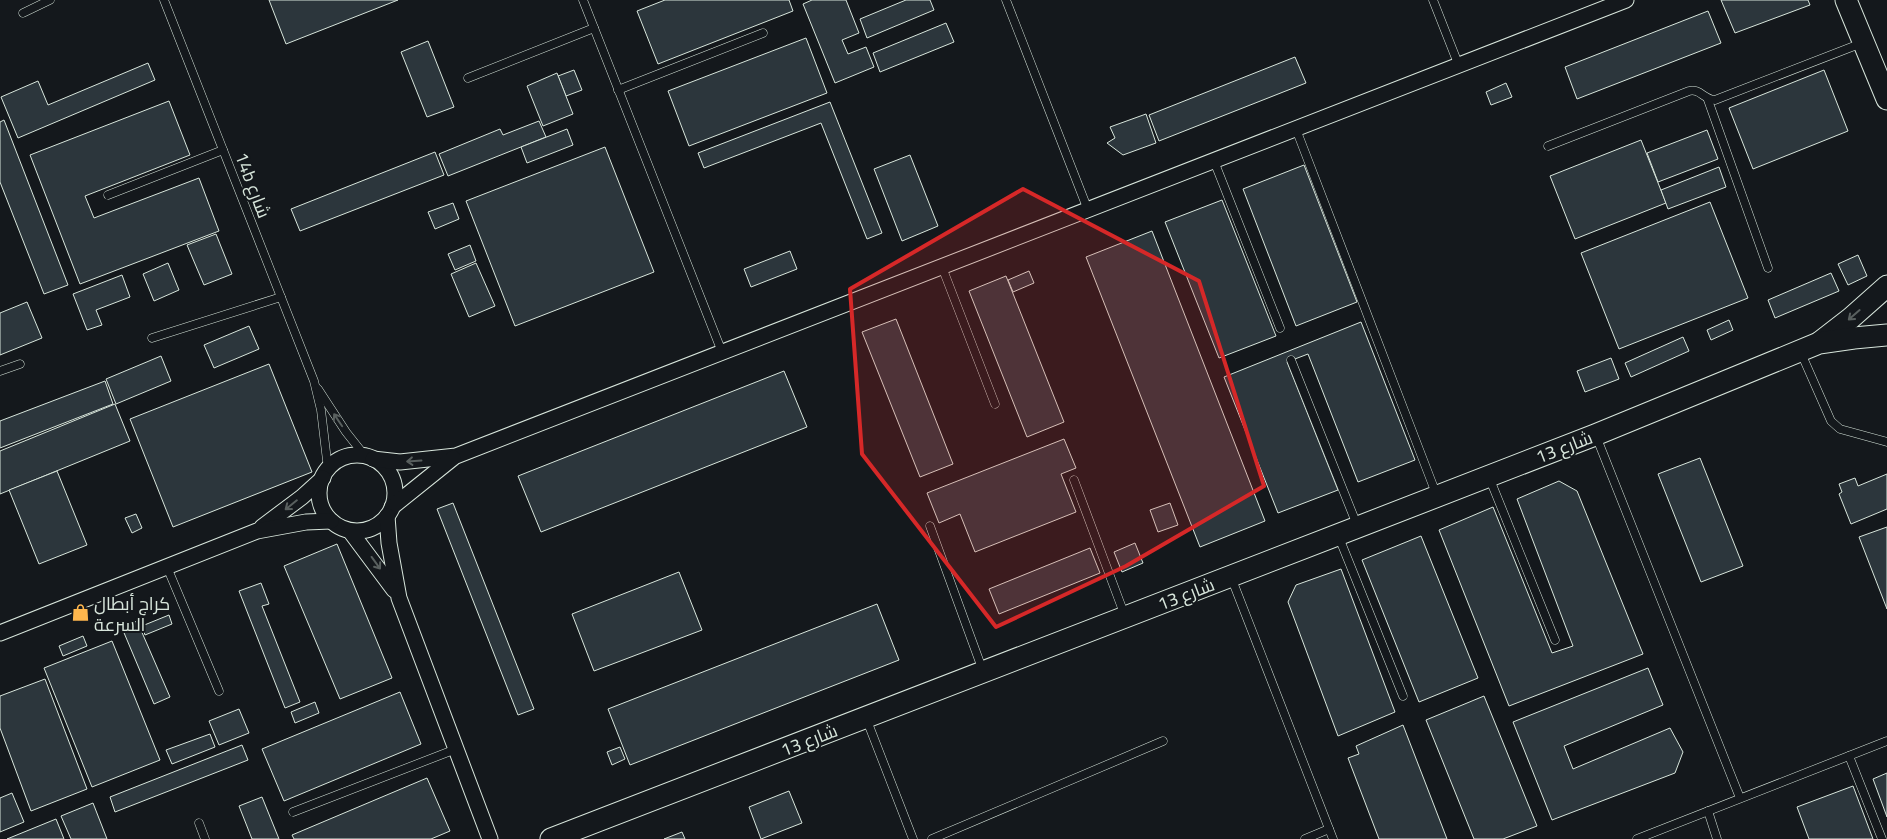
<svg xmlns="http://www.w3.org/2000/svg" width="1887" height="839" font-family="Georgia,Cairo,serif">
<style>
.building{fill:#2c363c;stroke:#d8e6dc}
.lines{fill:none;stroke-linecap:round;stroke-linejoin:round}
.lane-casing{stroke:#d8e6dc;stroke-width:9}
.street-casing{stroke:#d8e6dc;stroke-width:17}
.secondary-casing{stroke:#d8e6dc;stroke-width:23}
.lane{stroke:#14181c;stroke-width:8}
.street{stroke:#14181c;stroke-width:15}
.secondary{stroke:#14181c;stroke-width:21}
.oneway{stroke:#59605f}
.marked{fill:#d62828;fill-opacity:0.2;stroke:#d62828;stroke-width:4;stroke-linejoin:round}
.labels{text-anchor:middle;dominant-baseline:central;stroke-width:4;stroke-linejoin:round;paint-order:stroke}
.street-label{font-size:18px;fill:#d8e6dc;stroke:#14181c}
.poi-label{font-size:18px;fill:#d8e6dc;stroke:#14181c;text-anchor:start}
</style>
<rect width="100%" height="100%" fill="#14181c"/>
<g class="building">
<path d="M269 0H398L286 44Z"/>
<path d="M665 0H789L793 11 658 64 637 11Z"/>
<path d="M812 0H846L859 33 842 40 848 54 866 47 874 67 835 83 803 4Z"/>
<path d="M906 0H930L934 10 867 38 860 19Z"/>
<path d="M1721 0H1808L1810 5 1735 33Z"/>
<path d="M1708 11 1721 43 1577 99 1565 67Z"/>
<path d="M946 23 954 42 880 72 873 53Z"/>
<path d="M806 38 827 93 689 146 668 91Z"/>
<path d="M428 41 454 107 427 117 401 52Z"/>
<path d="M1295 57 1306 83 1159 141 1149 115Z"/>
<path d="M148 63 155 80 18 138 1 97 38 81 48 105Z"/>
<path d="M574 70 582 90 566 96 558 76Z"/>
<path d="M1824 70 1848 131 1753 169 1729 108Z"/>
<path d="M557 73 573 114 543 126 527 86Z"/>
<path d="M1506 83 1512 97 1491 105 1486 92Z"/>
<path d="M169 101 190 155 85 196 94 218 199 178 219 231 80 284 30 155Z"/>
<path d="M830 102 882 233 867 239 821 123 704 168 698 153Z"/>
<path d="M1146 114 1156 143 1123 155 1107 143 1115 138 1110 127Z"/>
<path d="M4 120 68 285 44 294 0 182V122Z"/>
<path d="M539 121 546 137 448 176 439 154 500 129 503 135Z"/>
<path d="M567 129 573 145 527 163 521 147Z"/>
<path d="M1707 130 1718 159 1658 182 1647 153Z"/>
<path d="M1641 140 1666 203 1575 239 1550 176Z"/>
<path d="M605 147 654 272 515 326 466 201Z"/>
<path d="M435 152 444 175 300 231 291 209Z"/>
<path d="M910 155 938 226 902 241 874 169Z"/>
<path d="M1304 165 1357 302 1296 326 1243 189Z"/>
<path d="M1719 167 1726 187 1668 209 1661 190Z"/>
<path d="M1222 200 1276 336 1219 358 1165 222Z"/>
<path d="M1710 202 1748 298 1619 349 1581 253Z"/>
<path d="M453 203 459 219 435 229 428 212Z"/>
<path d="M1152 231 1265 521 1200 547 1086 257Z"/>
<path d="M216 234 232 274 204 285 187 245Z"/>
<path d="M470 245 476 261 455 270 448 254Z"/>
<path d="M790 251 797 269 751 287 744 269Z"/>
<path d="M1858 255 1867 276 1848 285 1838 264Z"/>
<path d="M168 263 179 290 154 301 143 274Z"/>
<path d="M476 263 495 306 469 317 451 274Z"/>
<path d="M1029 271 1034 283 1013 292 1008 280Z"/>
<path d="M1831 273 1839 291 1775 318 1768 300Z"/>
<path d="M122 275 130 297 96 310 102 325 87 330 73 294Z"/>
<path d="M1006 276 1064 422 1027 437 969 291Z"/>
<path d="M27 302 42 338 0 355V313Z"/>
<path d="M896 319 953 464 920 477 862 332Z"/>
<path d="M1729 320 1733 330 1711 340 1707 330Z"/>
<path d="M1361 322 1415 460 1358 482 1308 354 1287 362 1338 490 1278 513 1224 377Z"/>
<path d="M249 326 259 349 214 368 204 345Z"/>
<path d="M1683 337 1689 351 1631 377 1625 363Z"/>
<path d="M161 356 171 381 116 404 106 379Z"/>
<path d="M1611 358 1619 379 1585 392 1577 371Z"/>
<path d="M269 364 312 472 173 527 130 419Z"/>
<path d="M784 371 807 427 541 532 518 476Z"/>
<path d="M105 381 113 404 0 448V421Z"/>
<path d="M115 404 130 441 0 494V451Z"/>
<path d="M1064 439 1076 468 1061 474 1076 512 975 552 960 514 939 523 927 493Z"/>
<path d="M1700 458 1743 566 1701 582 1658 474Z"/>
<path d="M57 471 87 545 39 564 9 490Z"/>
<path d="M1887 474V509L1851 524 1839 494 1842 492 1839 484 1855 478 1858 486Z"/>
<path d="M1559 481 1577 491 1643 654 1509 706 1439 530 1493 507 1552 653 1573 646 1517 499Z"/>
<path d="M453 503 534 709 518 715 437 509Z"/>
<path d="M1170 503 1178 525 1158 532 1150 510Z"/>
<path d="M136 514 142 528 132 533 125 518Z"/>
<path d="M1887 527V609L1859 537Z"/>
<path d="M1421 536 1478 678 1419 702 1362 560Z"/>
<path d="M1135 543 1143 563 1122 572 1114 552Z"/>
<path d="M337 544 392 678 340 699 284 566Z"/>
<path d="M1090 548 1100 573 999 614 989 589Z"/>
<path d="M1341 569 1395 712 1338 736 1288 602 1296 585Z"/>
<path d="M679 572 702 630 594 671 572 614Z"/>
<path d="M261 583 269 604 262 606 300 702 285 708 239 591Z"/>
<path d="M877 604 899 660 630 765 608 709Z"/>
<path d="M169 615 172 624 145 635 142 626Z"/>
<path d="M137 621 170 697 154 704 122 628Z"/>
<path d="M83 636 87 646 63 656 59 646Z"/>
<path d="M112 641 160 760 92 787 44 668Z"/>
<path d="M1648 668 1663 705 1564 746 1573 769 1670 728 1683 752 1675 773 1552 820 1513 722Z"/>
<path d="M45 679 87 789 31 811 0 728V696Z"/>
<path d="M400 692 421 744 284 801 262 749Z"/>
<path d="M1484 696 1537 826 1503 839H1474L1426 720Z"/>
<path d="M315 702 319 713 295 723 291 712Z"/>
<path d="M239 709 249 733 219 745 209 721Z"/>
<path d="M1403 725 1447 839H1379L1348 758 1359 754 1356 746Z"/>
<path d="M210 734 215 747 172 764 166 750Z"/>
<path d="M242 745 248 760 115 812 110 797Z"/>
<path d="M620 747 625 759 612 765 607 752Z"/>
<path d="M1887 773V817L1873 779Z"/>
<path d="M427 778 450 831 431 839H294L292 835Z"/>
<path d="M1853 786 1873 839H1809L1797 807Z"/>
<path d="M789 791 802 823 761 839 749 807Z"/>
<path d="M12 793 24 822 0 832V798Z"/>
<path d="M262 797 279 839H252L239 806Z"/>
<path d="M93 803 107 839H71L61 816Z"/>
<path d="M56 819 64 839H7Z"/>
<path d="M682 832 685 839H664Z"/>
</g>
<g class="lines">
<defs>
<g id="lane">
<path d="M164 0 314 381 321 410 328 469"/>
<path d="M583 0 722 352"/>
<path d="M1006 0 1088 210"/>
<path d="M1433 0 1459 66"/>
<path d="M23 13 50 0"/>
<path d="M468 78 594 28"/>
<path d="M618 90 763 33"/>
<path d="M1708 100 1768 268"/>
<path d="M1296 129 1437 496"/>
<path d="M1548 146 1689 91C1700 88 1704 100 1715 100L1862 43"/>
<path d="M1214 161 1280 328"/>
<path d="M108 195 223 150"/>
<path d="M942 267 995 404"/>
<path d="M152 338 281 297"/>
<path d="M1801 353 1831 421 1840 429 1887 442"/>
<path d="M1291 360 1357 525"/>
<path d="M0 371 20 364"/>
<path d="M318 389 346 432 365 456"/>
<path d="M1596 436 1740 798"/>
<path d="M1489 477 1555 640"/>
<path d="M1074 480 1125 616"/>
<path d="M930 526 983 671"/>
<path d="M1338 535 1403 696"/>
<path d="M167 567 219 691"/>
<path d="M1231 577 1333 839"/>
<path d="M866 718 913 839"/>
<path d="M1849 756 1882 839"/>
<path d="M1708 811 1717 839"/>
<path d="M293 812 456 749"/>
<path d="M199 823 205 839"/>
<path d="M932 839 1163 741"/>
<path d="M1305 839 1329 829"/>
<path d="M1637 839 1887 741"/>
</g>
<g id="street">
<circle cx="357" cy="493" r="38"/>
<path d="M373 459 400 462 456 456 1626 0"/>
<path d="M392 507 453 458"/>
<path d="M387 516 389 543 399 598 490 839"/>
<path d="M262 527 302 497 323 478"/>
<path d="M350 531 394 590"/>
<path d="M0 633 257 531 306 522 331 521"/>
</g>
<g id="secondary">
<path d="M1846 0 1887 99"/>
<path d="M1820 342 1851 318 1887 286"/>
<path d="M551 839 1358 527 1595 435 1819 343 1854 338 1887 335"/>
</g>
</defs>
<use href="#lane" class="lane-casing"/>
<use href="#street" class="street-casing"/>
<use href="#secondary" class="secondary-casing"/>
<use href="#lane" class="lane"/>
<use href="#street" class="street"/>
<use href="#secondary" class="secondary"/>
</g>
<defs><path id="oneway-shaft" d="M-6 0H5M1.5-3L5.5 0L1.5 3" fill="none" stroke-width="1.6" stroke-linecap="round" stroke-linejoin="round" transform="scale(1.25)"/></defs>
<g class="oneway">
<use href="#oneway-shaft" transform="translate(1854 315) rotate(139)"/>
<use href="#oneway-shaft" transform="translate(338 420) rotate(-124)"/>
<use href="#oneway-shaft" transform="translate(414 461) rotate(176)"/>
<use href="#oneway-shaft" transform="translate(291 505) rotate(141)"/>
<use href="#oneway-shaft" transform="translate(376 563) rotate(54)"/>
</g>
<path class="marked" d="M1023 189 1199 281 1264 486 1126 566 996 627 862 454 850 289Z"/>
<defs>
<symbol id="shop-bare" viewBox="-9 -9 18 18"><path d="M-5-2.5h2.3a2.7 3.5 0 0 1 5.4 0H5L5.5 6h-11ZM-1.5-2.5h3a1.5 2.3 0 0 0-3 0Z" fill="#ffb74d" stroke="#14181c" stroke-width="2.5" paint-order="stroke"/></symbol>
</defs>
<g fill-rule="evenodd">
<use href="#shop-bare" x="68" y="600" width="25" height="25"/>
</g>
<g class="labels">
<g class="street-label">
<text transform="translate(253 185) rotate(69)">14b شارع</text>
<text transform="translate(1564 447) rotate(-21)">شارع 13</text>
<text transform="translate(1186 594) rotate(-21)">شارع 13</text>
<text transform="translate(809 740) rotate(-21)">شارع 13</text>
</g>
<g class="poi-label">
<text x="94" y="603">كراج أبطال<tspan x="94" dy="21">السرعة</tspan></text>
</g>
</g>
</svg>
